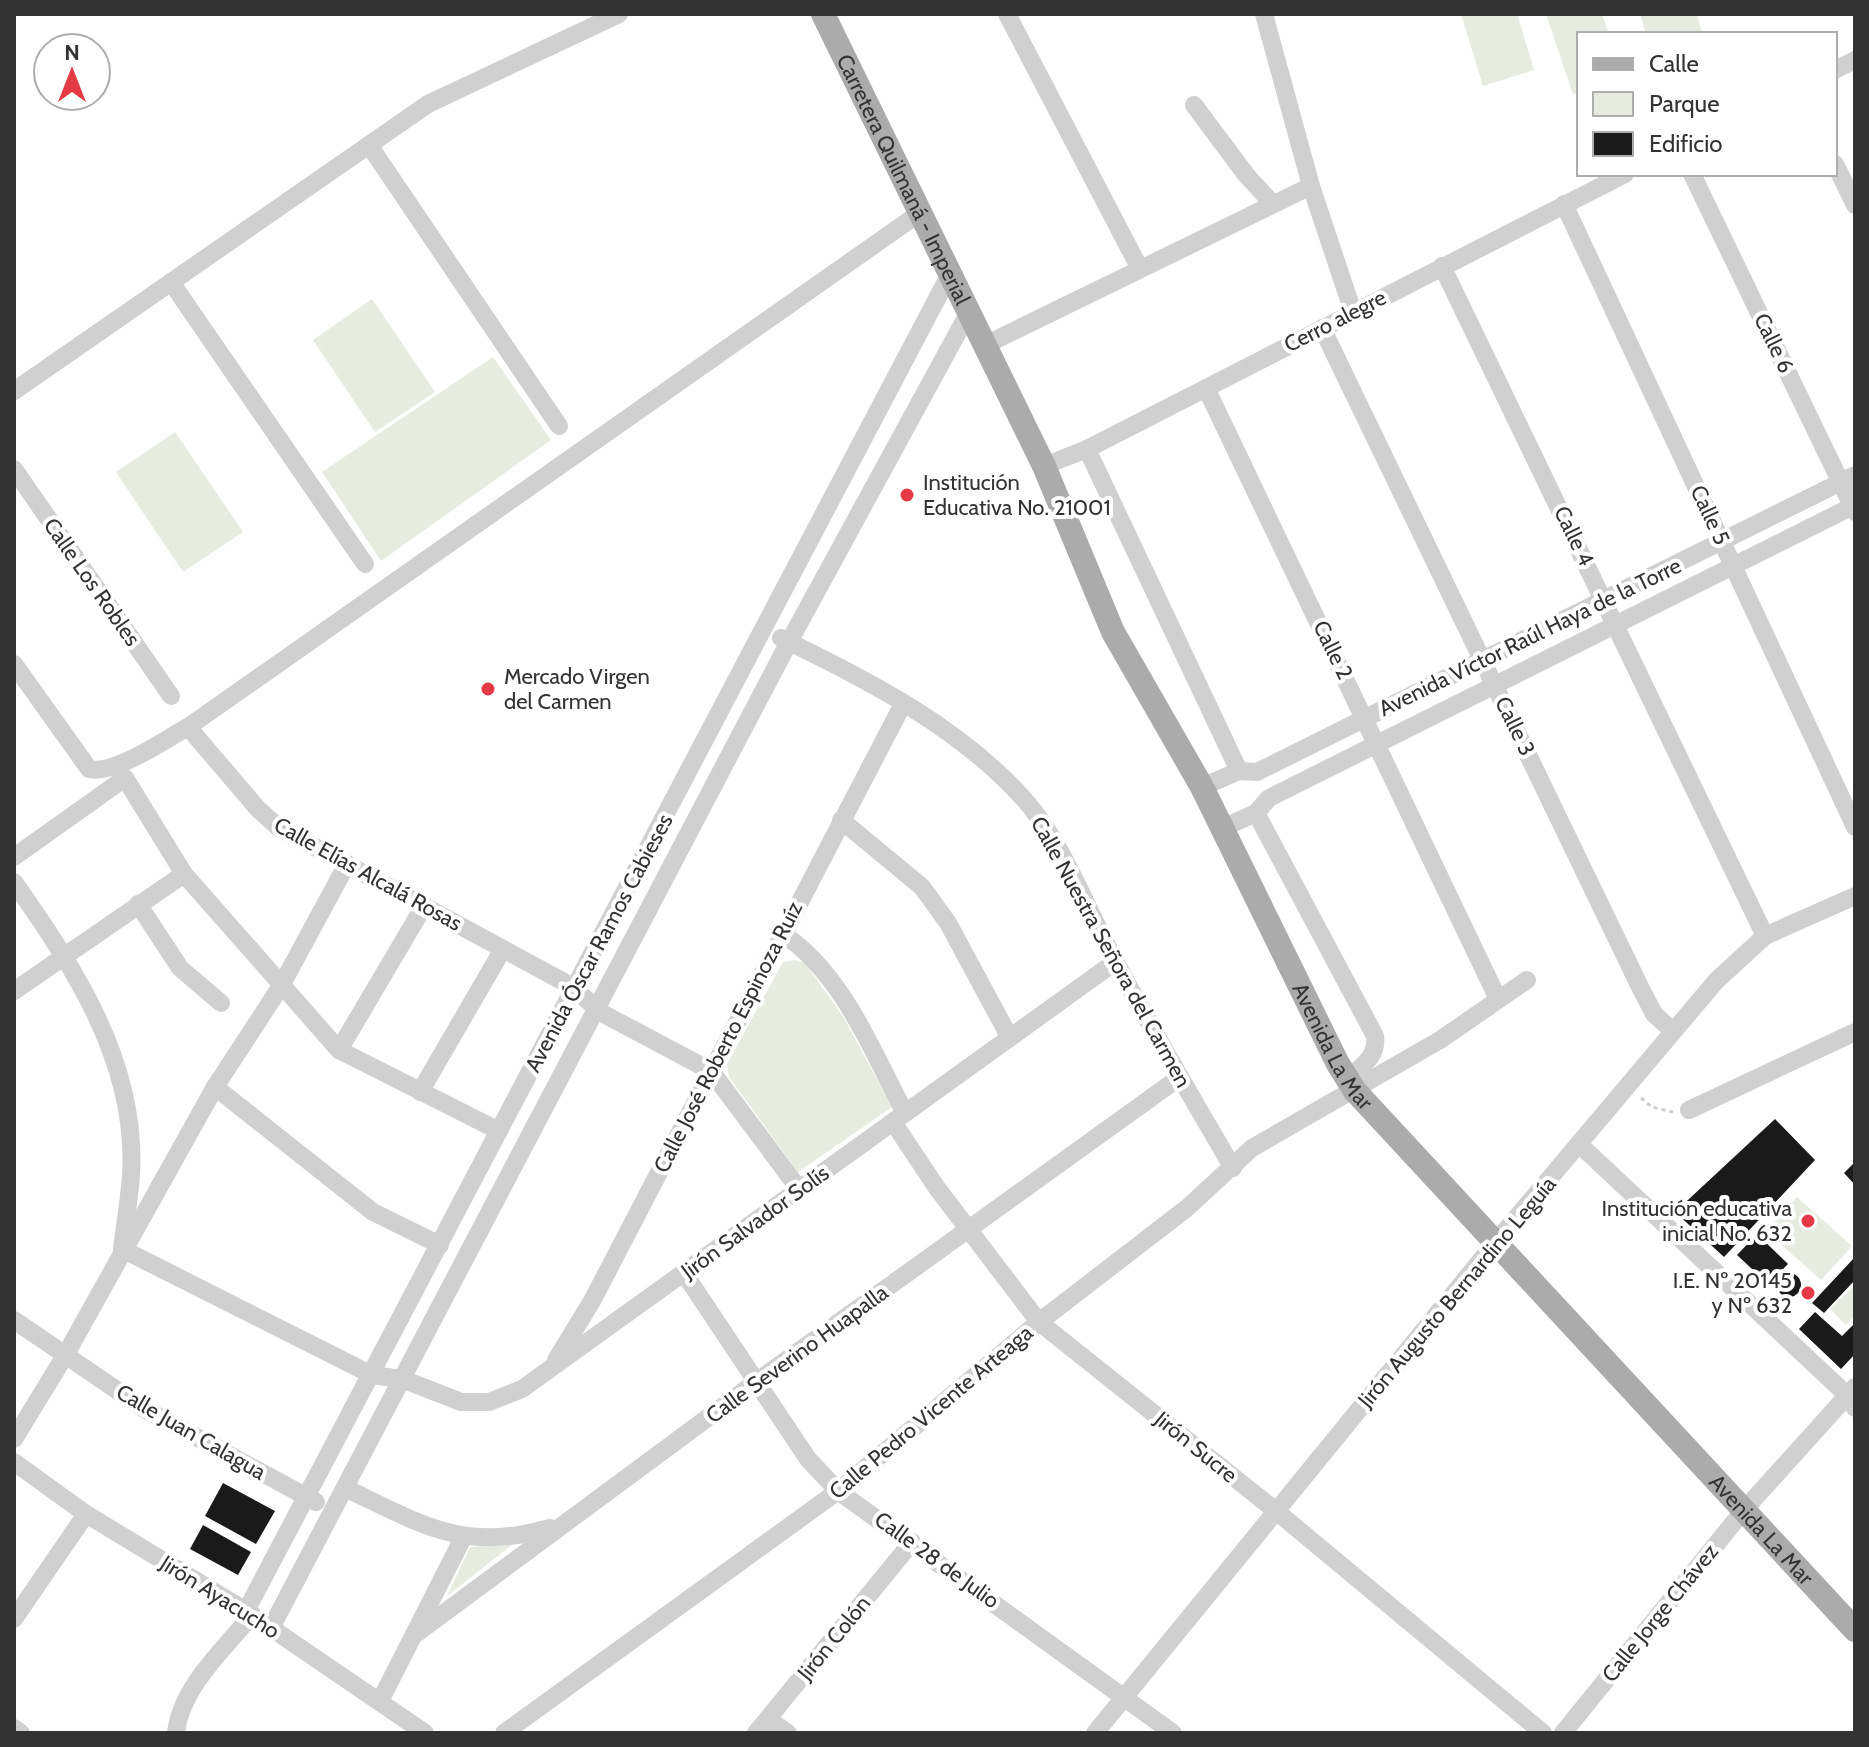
<svg xmlns="http://www.w3.org/2000/svg" width="1869" height="1747" font-family="Cabin,sans-serif">
<style>
.green{fill:#e6ecdf}
.building{fill:#1a1a1a}
.lines{fill:none;stroke-linecap:round;stroke-linejoin:round}
.path{stroke:#cdcdcd;stroke-width:3;stroke-dasharray:4 4;stroke-linecap:butt}
.minor{stroke:#d0d0d0;stroke-width:18}
.major{stroke:#ababab;stroke-width:24}
.poi-dot{fill:#e63946;stroke:#fff;stroke-width:3}
.labels{text-anchor:middle;dominant-baseline:central;stroke-width:8;stroke-linejoin:round;paint-order:stroke}
.street-label{font-size:22px;fill:#333;stroke:#fff}
.poi-label{font-size:22px;fill:#333;stroke:#fff;text-anchor:start}
</style>
<rect width="100%" height="100%" fill="#fff"/>
<g class="green">
<path d="M1461 14H1517L1534 70 1483 86Z"/>
<path d="M1546 14H1602L1609 34H1579V92L1573 94Z"/>
<path d="M1640 14H1697L1702 34H1646Z"/>
<path d="M372 299 435 392 375 432 313 340Z"/>
<path d="M493 357 551 440 381 561 322 472Z"/>
<path d="M175 432 243 532 183 572 116 472Z"/>
<path d="M795 960 805 963 844 1018 892 1107 798 1172 729 1077 727 1064 783 962Z"/>
<path d="M1797 1197 1852 1246 1821 1280 1766 1231Z"/>
<path d="M1855 1285V1316L1846 1325 1830 1309Z"/>
<path d="M512 1545 447 1596 470 1547Z"/>
</g>
<g class="building">
<path d="M1775 1119 1815 1160 1724 1257 1675 1212Z"/>
<path d="M1855 1162V1185L1844 1173Z"/>
<path d="M1757 1234 1788 1264 1768 1284 1737 1255Z"/>
<path d="M1855 1257V1280L1824 1313 1812 1303Z"/>
<circle cx="1789" cy="1285" r="12"/>
<path d="M1815 1312 1842 1336 1855 1323V1354L1841 1369 1799 1329Z"/>
<path d="M223 1483 275 1511 256 1544 205 1516Z"/>
<path d="M203 1525 251 1552 238 1575 190 1549Z"/>
</g>
<g class="lines">
<path class="path" d="M1641 1098 1652 1107 1673 1112"/>
<g class="minor">
<path d="M1007 14 1140 269"/>
<path d="M1835 70 1855 60"/>
<path d="M1194 105 1247 176 1272 203"/>
<path d="M369 145 559 426"/>
<path d="M1835 164 1855 205"/>
<path d="M1692 174 1855 512"/>
<path d="M1311 186 1353 312"/>
<path d="M1564 204 1855 827"/>
<path d="M1442 266 1765 936"/>
<path d="M171 282 365 564"/>
<path d="M1322 328 1640 987 1654 1014 1673 1031"/>
<path d="M985 345 1311 186 1264 14"/>
<path d="M1206 388 1498 999"/>
<path d="M14 391 428 104 619 14"/>
<path d="M1087 449 1239 771"/>
<path d="M1044 466 1087 449 1625 174"/>
<path d="M14 469 171 696"/>
<path d="M781 638C866 679 959 727 1023 798 1061 840 1083 901 1110 951 1148 1024 1191 1096 1233 1168"/>
<path d="M14 664 89 769C115 775 164 740 188 727L921 212"/>
<path d="M188 727 258 809 278 827 575 988 598 1011 711 1071 799 1189"/>
<path d="M1202 787 1239 771 1257 772 1855 475"/>
<path d="M1256 813 1375 1036C1378 1056 1362 1066 1348 1079"/>
<path d="M841 820 922 887 948 923 1010 1038"/>
<path d="M1222 828 1256 813 1269 798 1855 505"/>
<path d="M14 857 125 778 184 874 339 1050 499 1131"/>
<path d="M14 882C75 969 138 1064 131 1176 129 1200 125 1225 122 1249L372 1375 402 1379 461 1402H489L522 1389 1115 962"/>
<path d="M138 904 180 968 221 1003"/>
<path d="M783 934C843 974 872 1051 905 1113"/>
<path d="M14 991 184 874"/>
<path d="M339 1050 424 906"/>
<path d="M215 1087 373 1212 440 1245"/>
<path d="M420 1092 503 949"/>
<path d="M1689 1110 1855 1032"/>
<path d="M893 1122 937 1188 1039 1322 1276 1511 1543 1733"/>
<path d="M1580 1145 1847 1395 1855 1408"/>
<path d="M684 1273 808 1459 838 1491 1173 1733"/>
<path d="M14 1320 143 1408 316 1502"/>
<path d="M556 1360 592 1301 903 704"/>
<path d="M14 1439 66 1354 215 1087 281 986 347 864"/>
<path d="M14 1462 86 1514 246 1611 425 1733"/>
<path d="M345 1488C421 1524 463 1553 550 1528"/>
<path d="M246 1611 950 274"/>
<path d="M14 1619 86 1514"/>
<path d="M271 1628 789 642 969 312"/>
<path d="M417 1633 756 1382 1180 1077"/>
<path d="M380 1701 463 1538"/>
<path d="M768 1719 788 1733"/>
<path d="M14 1728 21 1733"/>
<path d="M176 1733C181 1687 224 1649 252 1615"/>
<path d="M504 1733 838 1491 1039 1322 1187 1208 1252 1148 1440 1040 1527 980"/>
<path d="M756 1733 912 1542"/>
<path d="M1095 1733 1495 1243 1716 981 1765 936 1855 896"/>
<path d="M1563 1733 1744 1510 1855 1387"/>
</g>
<path class="major" id="s1" d="M823 14 1044 466 1113 632 1202 787 1338 1064 1355 1091 1855 1630"/>
</g>
<g class="poi-dot">
<circle cx="907" cy="495" r="8"/>
<circle cx="488" cy="689" r="8"/>
<circle cx="1808" cy="1221" r="8"/>
<circle cx="1808" cy="1293" r="8"/>
</g>
<g class="labels">
<g class="street-label">
<text stroke="none"><textPath href="#s1" startOffset="184">Carretera Quilmaná - Imperial</textPath></text>
<text transform="translate(1335 321) rotate(-27)">Cerro alegre</text>
<text transform="translate(1774 343) rotate(64)">Calle 6</text>
<text transform="translate(1710 515) rotate(65)">Calle 5</text>
<text transform="translate(1574 536) rotate(64)">Calle 4</text>
<text transform="translate(92 582) rotate(55)">Calle Los Robles</text>
<text transform="translate(1530 637) rotate(-26)">Avenida Víctor Raúl Haya de la Torre</text>
<text transform="translate(1333 650) rotate(64)">Calle 2</text>
<text transform="translate(1515 726) rotate(64)">Calle 3</text>
<text transform="translate(368 874) rotate(29)">Calle Elías Alcalá Rosas</text>
<text transform="translate(599 943) rotate(-62)">Avenida Óscar Ramos Cabieses</text>
<text transform="translate(1111 952) rotate(61)">Calle Nuestra Señora del Carmen</text>
<text transform="translate(728 1037) rotate(-63)">Calle José Roberto Espinoza Ruíz</text>
<text stroke="none"><textPath href="#s1" startOffset="1152">Avenida La Mar</textPath></text>
<text transform="translate(755 1222) rotate(-36)">Jirón Salvador Solís</text>
<text transform="translate(1457 1292) rotate(-50)">Jirón Augusto Bernardino Leguía</text>
<text transform="translate(797 1354) rotate(-36)">Calle Severino Huapalla</text>
<text transform="translate(931 1412) rotate(-40)">Calle Pedro Vicente Arteaga</text>
<text transform="translate(191 1432) rotate(30)">Calle Juan Calagua</text>
<text transform="translate(1196 1447) rotate(39)">Jirón Sucre</text>
<text stroke="none"><textPath href="#s1" startOffset="1800">Avenida La Mar</textPath></text>
<text transform="translate(937 1560) rotate(36)">Calle 28 de Julio</text>
<text transform="translate(220 1597) rotate(32)">Jirón Ayacucho</text>
<text transform="translate(1660 1613) rotate(-51)">Calle Jorge Chávez</text>
<text transform="translate(834 1638) rotate(-51)">Jirón Colón</text>
</g>
<g class="poi-label">
<text x="923" y="482">Institución<tspan x="923" dy="25">Educativa No. 21001</tspan></text>
<text x="504" y="676">Mercado Virgen<tspan x="504" dy="25">del Carmen</tspan></text>
<text x="1792" y="1208" text-anchor="end">Institución educativa<tspan x="1792" dy="25">inicial No. 632</tspan></text>
<text x="1792" y="1280" text-anchor="end">I.E. Nº 20145<tspan x="1792" dy="25">y Nº 632</tspan></text>
</g>
</g>
<rect width="1869" height="1747" fill="none" stroke="#333333" stroke-width="32"/>
<rect x="1577" y="32" width="260" height="144" fill="#ffffff" stroke="#adadad" stroke-width="2"/>
<rect x="1593" y="58" width="40" height="12" fill="#ababab" stroke="#adadad" stroke-width="2"/>
<text x="1649" y="72" font-size="24" fill="#333333">Calle</text>
<rect x="1593" y="92" width="40" height="24" fill="#e6ecdf" stroke="#adadad" stroke-width="2"/>
<text x="1649" y="112" font-size="24" fill="#333333">Parque</text>
<rect x="1593" y="132" width="40" height="24" fill="#1a1a1a" stroke="#adadad" stroke-width="2"/>
<text x="1649" y="152" font-size="24" fill="#333333">Edificio</text>
<g transform="translate(72 72)"><circle r="38" fill="#ffffff" stroke="#adadad" stroke-width="2"/>
<path d="M0-6L14 30L0 20L-14 30Z" fill="#e63946"/>
<text y="-12" font-size="22" font-weight="bold" text-anchor="middle" fill="#333333">N</text>
</g>
</svg>
